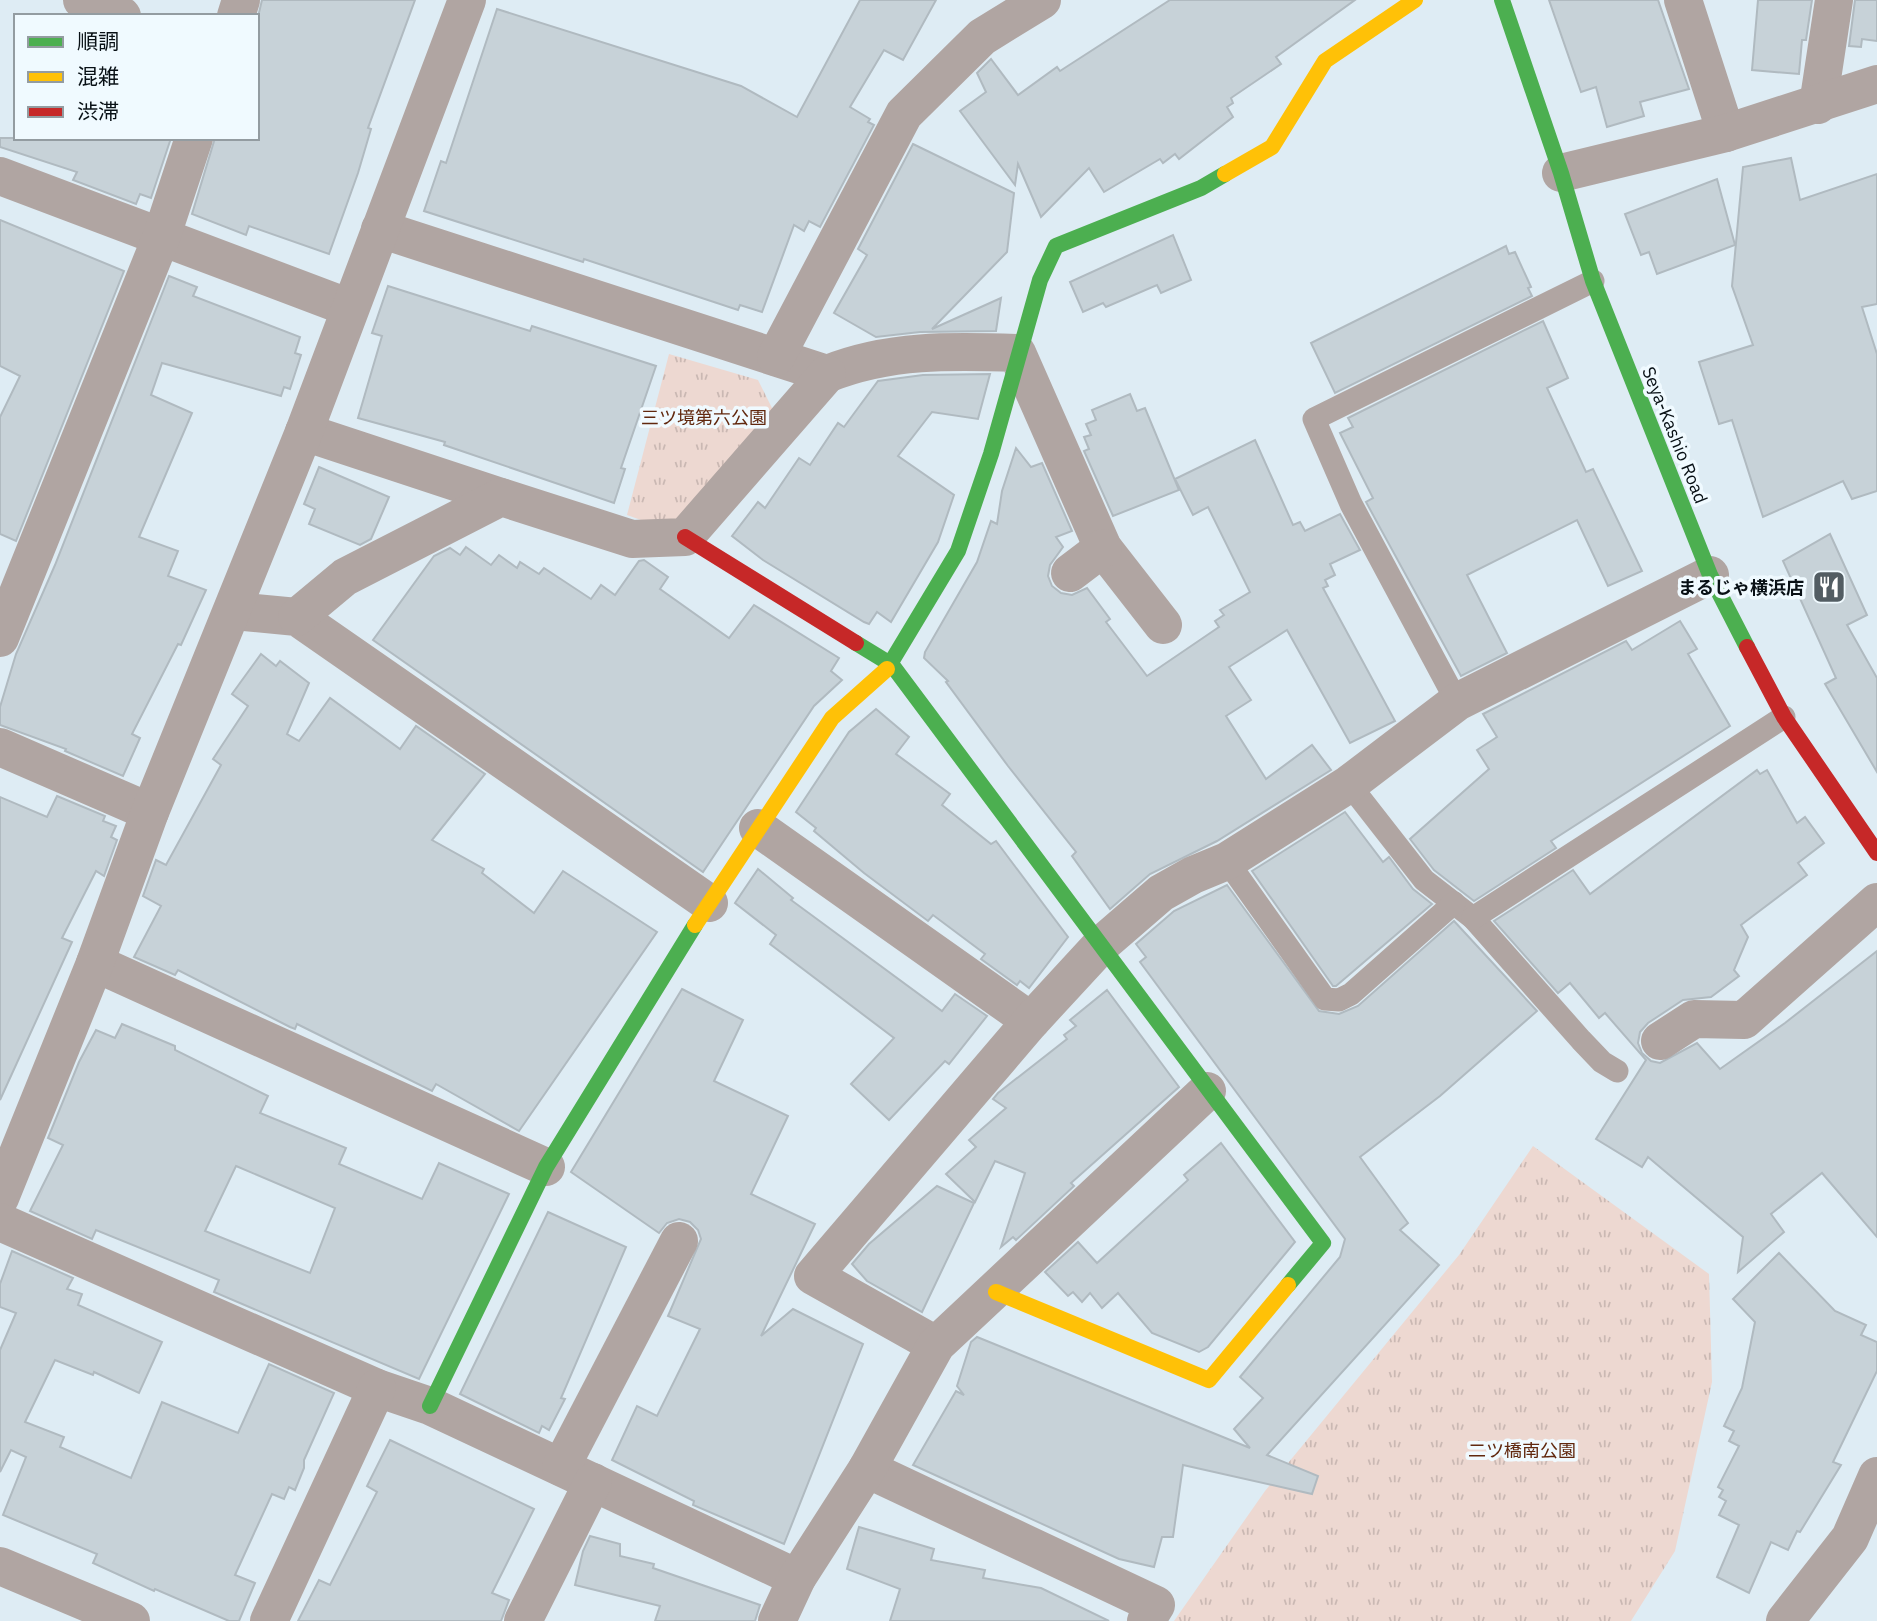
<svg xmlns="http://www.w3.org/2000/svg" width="1877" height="1621" font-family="'IBM Plex Sans','Noto Sans JP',sans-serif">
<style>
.grass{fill:url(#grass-tufts)}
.building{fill:#c7d2d8;stroke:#b0bac0;stroke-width:2;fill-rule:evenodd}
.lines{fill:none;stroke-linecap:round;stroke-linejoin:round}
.lane{stroke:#b0a5a2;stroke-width:23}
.street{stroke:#b0a5a2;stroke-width:38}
.fast{stroke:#4caf50;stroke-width:16}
.slow{stroke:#ffc107;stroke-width:16}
.jam{stroke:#c62828;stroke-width:16}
.labels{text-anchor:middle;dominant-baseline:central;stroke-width:7;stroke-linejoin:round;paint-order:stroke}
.park-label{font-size:18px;fill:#61280e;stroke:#f0faff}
.street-label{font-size:18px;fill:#081015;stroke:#f0faff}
.poi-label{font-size:18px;font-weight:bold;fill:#081015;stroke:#f0faff;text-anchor:end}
</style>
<defs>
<pattern id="grass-tufts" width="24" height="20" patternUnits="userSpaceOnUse" patternTransform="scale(1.75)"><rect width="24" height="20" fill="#edd8d1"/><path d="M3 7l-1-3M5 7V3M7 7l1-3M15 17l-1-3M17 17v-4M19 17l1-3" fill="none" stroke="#cab8b3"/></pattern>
</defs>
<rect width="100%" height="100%" fill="#deecf4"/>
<g class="grass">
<path d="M669 354 758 380 773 410 677 533 627 515Z"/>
<path d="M1533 1146 1709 1274 1712 1382 1675 1551 1631 1621H1174L1265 1491 1459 1255Z"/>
</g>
<g class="building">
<path d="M262 0H415L368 128 371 129 358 173 329 254 249 226 246 235 192 214 215 138H257V21Z"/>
<path d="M860 0H936L903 60 884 50 850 107 870 119 868 122 874 125 820 227 809 221 804 231 794 225 762 312 740 305 738 310 584 259 583 262 424 211 441 161 446 163 497 9 741 86 797 117Z"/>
<path d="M1170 0H1355L1276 57 1281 64 1231 98 1233 103 1227 107 1233 117 1179 159 1175 154 1163 163 1160 159 1104 192 1089 168 1041 217 1018 164 1015 185 960 111 986 92 977 73 991 59 1018 95 1057 67 1060 71Z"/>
<path d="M1549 0H1658L1689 89 1640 102 1644 116 1607 127 1596 87 1581 92Z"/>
<path d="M1758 0H1812L1806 40H1802L1799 74 1752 70Z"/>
<path d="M1855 0H1877V41L1862 39 1861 47 1849 46Z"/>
<path d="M0 138H171L151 198 140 194 136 204 73 180 77 172 0 147Z"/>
<path d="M913 144 1014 193 1007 252 932 329 1001 298 996 331 920 332 876 337 834 313 867 255 858 249Z"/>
<path d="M1791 158 1800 200 1877 174V304L1862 307 1877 354V491L1852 499 1843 481 1763 517 1732 420 1719 424 1699 362 1753 345 1732 286 1743 167Z"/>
<path d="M1717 179 1735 245 1657 274 1649 252 1641 255 1625 214Z"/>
<path d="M0 220 124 271 16 541 0 534V417L20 376 0 366Z"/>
<path d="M1173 235 1191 280 1161 293 1157 285 1106 307 1103 303 1083 312 1070 282Z"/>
<path d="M1506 246 1509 254 1515 252 1531 287 1528 288 1532 296 1335 393 1311 343Z"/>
<path d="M169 276 197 287 193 296 300 337 295 353 301 355 290 389 284 387 281 396 162 363 151 395 192 413 139 537 178 551 168 576 206 590 181 645 178 644 132 734 140 738 123 776 65 751 66 749 0 725V707L16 654 55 565Z"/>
<path d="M388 286 530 331 532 326 656 366 621 468 625 469 614 503 444 445 445 442 358 418 382 336 372 333Z"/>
<path d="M1543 321 1568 378 1547 388 1586 472 1593 469 1642 571 1608 586 1577 520 1467 575 1507 653 1461 676 1366 502 1373 498 1340 433 1353 427 1348 418Z"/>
<path d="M990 374 978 419 932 412 898 456 954 495 938 542 891 622 877 612 869 624 864 622 763 560 732 536 758 502 765 508 799 458 810 465 838 423 844 427 878 381 923 375Z"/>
<path d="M1130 394 1137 411 1145 408 1179 490 1113 516 1084 451 1089 449 1084 437 1091 435 1086 424 1096 420 1092 410Z"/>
<path d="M1255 440 1293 525 1300 522 1305 531 1340 514 1360 550 1330 564 1335 575 1325 580 1328 586 1323 588 1395 721 1350 743 1287 630 1229 667 1251 700 1226 716 1266 779 1312 745 1331 770 1217 841 1150 874 1110 909 1072 856 1076 852 1008 766 946 682 948 681 924 658 925 652 977 562 991 521 997 524 1002 491 1016 448 1031 467 1042 463 1072 531 1056 537 1063 547 1050 565 1048 576 1052 586 1061 593 1072 595 1087 588 1110 619 1106 622 1147 676 1219 627 1215 621 1224 615 1220 610 1250 592 1208 507 1193 515 1175 479Z"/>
<path d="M319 467 389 497 371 539 360 545 309 524 315 509 304 504Z"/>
<path d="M1830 534 1867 615 1847 625 1877 678V772L1825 684 1836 678 1783 561Z"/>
<path d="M466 547 491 565 499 555 517 568 520 562 539 574 544 568 591 599 601 585 615 595 639 561 644 560 668 577 660 589 729 638 754 605 839 658 831 671 842 680 814 706 703 872 373 640 434 556 450 548 460 555Z"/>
<path d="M1680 621 1697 649 1688 654 1730 726 1551 841 1556 848 1474 901 1434 870 1410 839 1489 769 1477 750 1497 737 1483 714 1626 641 1632 650Z"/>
<path d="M261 654 276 666 280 661 309 683 287 734 299 741 330 698 400 749 416 726 485 774 432 840 484 869 482 873 534 913 563 871 657 932 519 1131 436 1084 432 1091 297 1024 295 1029 290 1027 178 970 175 975 134 957 161 906 143 896 156 860 166 865 221 765 213 759 248 706 232 694Z"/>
<path d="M876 709 909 737 896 754 950 794 942 805 991 844 996 841 1068 937 1029 988 1020 981 1017 985 981 959 985 954 933 915 928 921 864 873 814 831 816 828 796 812 849 732Z"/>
<path d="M1757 770 1760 774 1767 770 1797 823 1805 817 1824 843 1798 863 1807 875 1741 925 1748 937 1734 970 1739 976 1711 997 1683 1000 1648 1023 1640 1032 1638 1043 1642 1053 1651 1061 1660 1063 1697 1043 1720 1069 1785 1023 1877 951V1237L1822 1173 1771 1214 1784 1232 1738 1272 1743 1237 1648 1157 1642 1167 1596 1139 1646 1060 1605 1013 1599 1018 1570 983 1558 993 1494 921 1573 870 1590 894Z"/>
<path d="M57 796 105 816 103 821 116 826 111 837 117 840 104 876 96 871 62 938 72 942 0 1100V797L47 817Z"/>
<path d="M1345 812 1383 862 1389 857 1413 889 1432 904 1336 986H1333L1252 871Z"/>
<path d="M758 869 793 898 791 900 942 1011 955 994 987 1016 949 1064 945 1061 889 1120 851 1084 894 1038 770 944 776 935 735 903Z"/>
<path d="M1227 885 1319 1011 1339 1014 1358 1006 1454 921 1537 1011 1440 1096 1360 1157 1408 1223 1400 1230 1439 1265 1267 1455 1318 1476 1312 1494 1183 1465 1173 1537H1162L1154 1567 1119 1559 913 1465 956 1391 964 1395 957 1386 971 1342 977 1337 1250 1448 1234 1429 1263 1398 1240 1377 1340 1257 1345 1239 1140 962 1146 957 1136 944 1174 911Z"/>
<path d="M682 989 743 1020 714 1081 788 1116 751 1194 815 1224 761 1336 793 1309 863 1344 784 1544 693 1505 694 1501 612 1460 637 1406 657 1416 700 1329 668 1316 701 1239 698 1230 690 1222 679 1219 667 1223 659 1233 571 1172Z"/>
<path d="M1107 990 1179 1087 1071 1183 1074 1186 1016 1240 1013 1237 1001 1247 1025 1173 995 1161 975 1202 946 1174 976 1147 969 1140 1006 1108 993 1099 998 1093 1067 1039 1064 1035 1076 1026 1070 1020Z"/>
<path d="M122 1024 175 1046V1050L268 1096 260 1113 346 1148 339 1164 422 1199 439 1163 509 1194 419 1379 214 1292 219 1280 96 1230 92 1239 30 1211 63 1145 48 1138 79 1062 96 1030 115 1038ZM236 1166 335 1208 310 1273 205 1231Z"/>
<path d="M1221 1143 1295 1242 1208 1347 1199 1352 1152 1333 1118 1293 1102 1308 1090 1293 1082 1302 1073 1292 1068 1296 1045 1272 1078 1242 1097 1263 1188 1180 1184 1175Z"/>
<path d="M937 1186 974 1203 922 1312 867 1281 852 1264 869 1244Z"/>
<path d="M548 1212 626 1247 561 1398 565 1399 549 1430 542 1426 539 1433 460 1394Z"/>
<path d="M12 1251 73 1278 67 1289 82 1294 78 1305 162 1342 139 1393 94 1372 93 1375 55 1360 25 1422 64 1437 60 1447 131 1478 162 1402 238 1433 269 1364 334 1393 304 1460V1468L295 1490 289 1487 284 1499 272 1494 235 1575 255 1583 239 1621H229L155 1589 154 1591 93 1563 97 1554 3 1515 26 1457 11 1450 0 1472V1350L16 1313 0 1307V1284Z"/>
<path d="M1779 1253 1835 1311 1866 1325 1861 1335 1877 1342V1371L1833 1462 1841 1465 1800 1532 1797 1531 1788 1550 1771 1542 1749 1593 1717 1577 1739 1525 1719 1515 1726 1501 1719 1497 1723 1490 1718 1487 1739 1446 1729 1441 1734 1431 1724 1426 1742 1388 1755 1322 1733 1299Z"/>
<path d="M390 1440 534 1509 492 1593 509 1600 501 1621H298L319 1580 330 1585 377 1492 367 1486Z"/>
<path d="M859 1527 934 1549 931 1560 985 1570 983 1578 1041 1588 1109 1621H890L900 1589 847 1569Z"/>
<path d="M590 1536 620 1544V1556L654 1564 653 1568 760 1605 755 1621H655L660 1606 575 1585 583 1551Z"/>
</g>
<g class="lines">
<g class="lane">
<path d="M1457 702 1351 504 1314 419 1593 281"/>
<path d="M1349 784 1424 880 1473 918 1581 1040 1602 1062 1617 1071"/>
<path d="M1227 861 1325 999 1339 1000 1351 994 1454 903"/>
<path d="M1473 918 1784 717"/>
</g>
<g class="street">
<path d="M82 0 122 16"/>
<path d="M1683 0 1726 133"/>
<path d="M236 16 241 0"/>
<path d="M1818 105 1834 0"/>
<path d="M1561 173 1726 133 1877 84"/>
<path d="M0 176 350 308"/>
<path d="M380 229 827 374C889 349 952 351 1017 353L1103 548 1163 625"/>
<path d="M776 357 904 114 982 37 1042 0"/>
<path d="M304 432 501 497"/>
<path d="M1070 573 1103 548"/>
<path d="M234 611 297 617 709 903"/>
<path d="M297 617 345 577 501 497 632 539 685 537 827 374"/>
<path d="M0 638 161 238 194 138"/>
<path d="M0 747 150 812"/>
<path d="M758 828 1031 1021"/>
<path d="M95 963 546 1167"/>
<path d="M1660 1041 1694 1019 1744 1020 1877 902"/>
<path d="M0 1198 95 963 150 812 304 432 467 0"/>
<path d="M0 1222 377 1388 430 1406 797 1578"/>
<path d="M936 1345 813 1276 1031 1021 1102 944 1161 893 1193 875 1227 861 1349 784 1457 702 1710 575"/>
<path d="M561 1467 679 1241"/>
<path d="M867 1469 1156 1605 1146 1621"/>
<path d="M0 1566 131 1621"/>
<path d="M269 1621 377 1388"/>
<path d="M523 1621 593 1482"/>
<path d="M777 1621 797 1578 867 1469 936 1345 1207 1091"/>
<path d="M1785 1621 1850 1538 1877 1476"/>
</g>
<g class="fast">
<path d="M1502 0 1561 173 1593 281 1710 575 1747 647"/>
<path d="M856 643 892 665 1323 1243 1288 1285"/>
<path d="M887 669 958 551 991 454 1040 280 1056 246 1201 188 1225 174"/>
<path d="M430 1406 546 1167 695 925"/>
</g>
<g class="slow">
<path d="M1225 174 1272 147 1325 61 1415 0"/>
<path d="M695 925 832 718 887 669"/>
<path d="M996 1292 1209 1380 1288 1285"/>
</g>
<g class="jam">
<path d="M685 537 856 643"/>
<path d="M1747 647 1784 717 1877 853"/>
</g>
</g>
<defs>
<symbol id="restaurant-square" viewBox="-11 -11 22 22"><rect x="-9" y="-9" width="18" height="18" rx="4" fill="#535d63" stroke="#f0faff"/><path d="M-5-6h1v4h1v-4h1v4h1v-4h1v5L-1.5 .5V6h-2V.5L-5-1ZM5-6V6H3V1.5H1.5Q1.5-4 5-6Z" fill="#fff"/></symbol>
</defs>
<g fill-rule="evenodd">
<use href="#restaurant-square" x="1810" y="568" width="38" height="38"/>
</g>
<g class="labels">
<g class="park-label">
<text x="704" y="417">三ツ境第六公園</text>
<text x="1522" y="1450">二ツ橋南公園</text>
</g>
<g class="street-label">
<text transform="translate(1675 435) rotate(68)">Seya-Kashio Road</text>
</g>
<g class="poi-label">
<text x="1804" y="587">まるじゃ横浜店</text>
</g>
</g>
<rect x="14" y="14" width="245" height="126" fill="#f0faff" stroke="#939ca1" stroke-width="2"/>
<rect x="28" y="37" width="35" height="10" fill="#4caf50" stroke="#939ca1" stroke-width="2"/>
<text x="77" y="49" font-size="21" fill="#081015">順調</text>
<rect x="28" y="72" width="35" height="10" fill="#ffc107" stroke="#939ca1" stroke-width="2"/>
<text x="77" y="84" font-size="21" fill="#081015">混雑</text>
<rect x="28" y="107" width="35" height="10" fill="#c62828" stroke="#939ca1" stroke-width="2"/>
<text x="77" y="119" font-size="21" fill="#081015">渋滞</text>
</svg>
